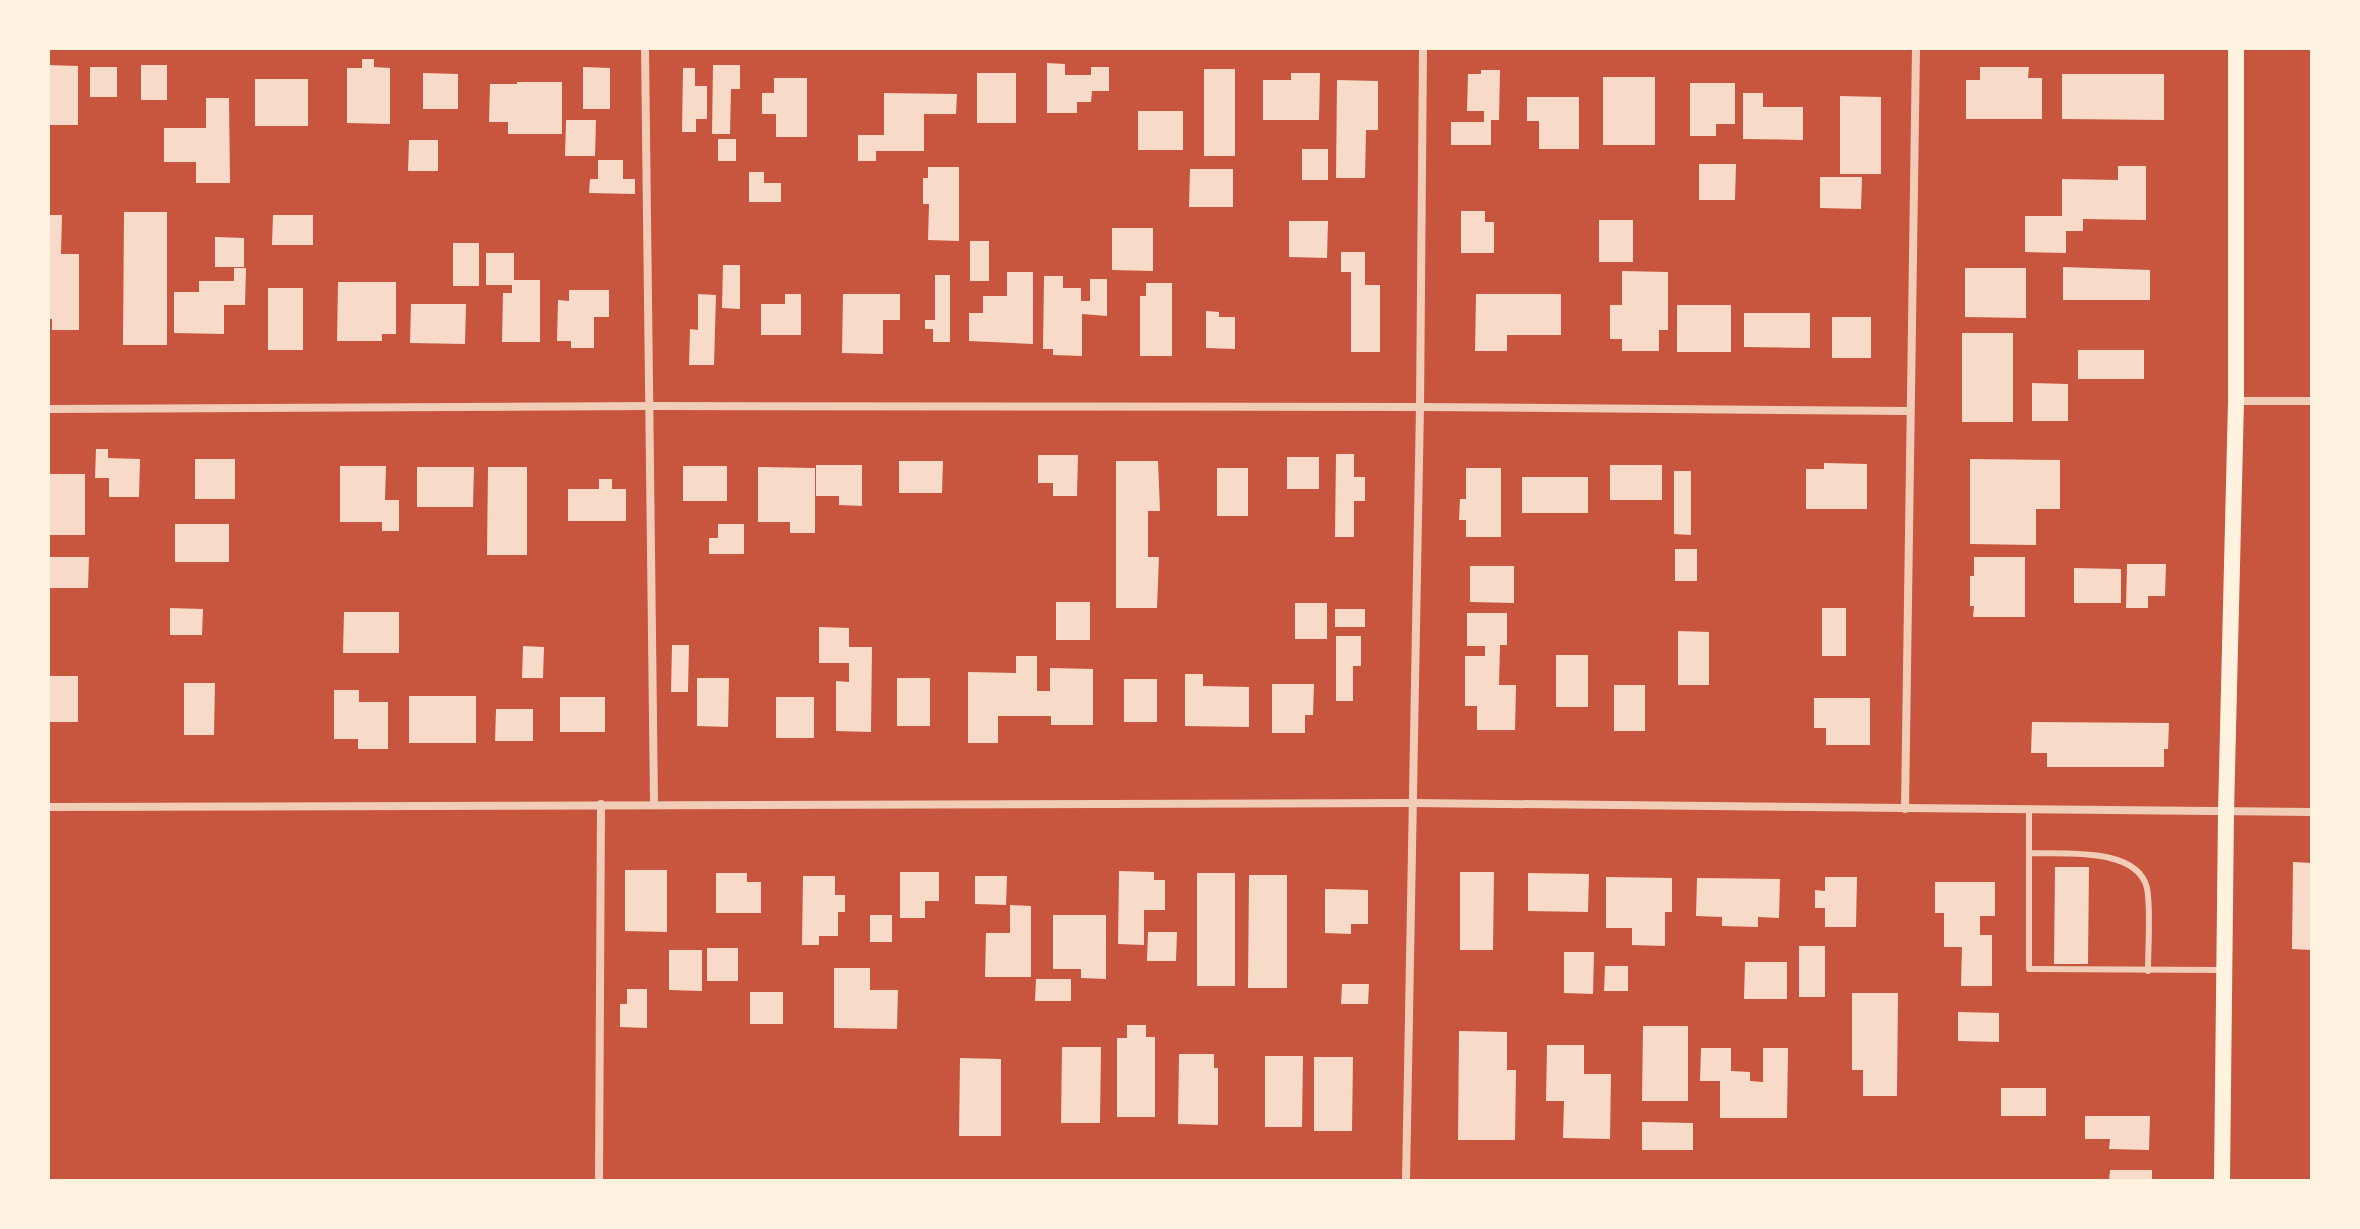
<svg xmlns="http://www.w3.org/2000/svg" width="2360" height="1229" font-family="'Exo 2',sans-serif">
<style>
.building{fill:#f7dbc8}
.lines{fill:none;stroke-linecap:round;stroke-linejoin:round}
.service{stroke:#f1ccb7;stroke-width:6}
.minor{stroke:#f1ccb7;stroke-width:8}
.secondary{stroke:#fff3e0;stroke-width:16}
</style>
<rect width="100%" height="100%" fill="#c8553d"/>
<g class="building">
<path d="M362 59H374V67L390 68V124L347 123V68H362Z"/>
<path d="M1047 63 1065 64V75H1091V67H1109V91H1092L1091 102H1077V113H1047Z"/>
<path d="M48 65 78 66V125H48Z"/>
<rect x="141" y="65" width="26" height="35"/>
<path d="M713 65H740V89H731L730 134H712Z"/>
<rect x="90" y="67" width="27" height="30"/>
<path d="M583 67 610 68V109H583Z"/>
<path d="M1980 67H2029L2028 78H2042V119H1966V80H1980Z"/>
<path d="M683 68H695V86H707V119H696V132H682Z"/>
<rect x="1204" y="69" width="31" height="87"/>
<path d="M1481 70H1500L1499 120H1491V145H1451V122H1484V111H1467L1468 74H1481Z"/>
<path d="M423 73 458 74V109H423Z"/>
<rect x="977" y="73" width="39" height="50"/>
<path d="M1291 73H1320L1319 120H1263V80H1291Z"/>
<path d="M2062 74H2164V120L2062 119Z"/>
<rect x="1603" y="77" width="52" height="68"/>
<path d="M774 78H807V137H776V114H762V93H774Z"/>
<rect x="255" y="79" width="53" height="47"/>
<path d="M1337 80 1378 81V130H1366L1365 178H1336Z"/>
<path d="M517 82H562V134H508V122H489L490 84H517Z"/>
<path d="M1690 83H1735V124H1716V136H1690Z"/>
<path d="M884 93 957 94 956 114H924V151H876V161H858V135H884Z"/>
<path d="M1743 93H1763V107H1803V140L1743 139Z"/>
<path d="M1840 96 1881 97V174H1840Z"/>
<path d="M1527 97H1579V149H1539V121H1527Z"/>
<path d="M206 98H229L230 183H196V162H164V128H206Z"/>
<rect x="1138" y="111" width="45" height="39"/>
<path d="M566 120H596L595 156H565Z"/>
<rect x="718" y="139" width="18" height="22"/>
<path d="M409 140H438V171H408Z"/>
<rect x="1302" y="149" width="26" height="31"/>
<path d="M598 160H623V179H635V194L589 193 590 179H598Z"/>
<path d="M1699 164H1736L1735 200H1699Z"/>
<path d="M2118 166H2146V220L2083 219V231H2066V253L2025 252V216H2062V179L2118 180Z"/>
<path d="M928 167H959V241L928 240 929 204H923V178H928Z"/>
<path d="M1190 169H1233V207H1189Z"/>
<path d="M749 172H764V183H781V202H749Z"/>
<path d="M1820 177H1862L1861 209 1820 208Z"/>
<path d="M1461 211H1485V222H1494V253H1461Z"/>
<path d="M124 212H167V345H123Z"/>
<path d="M48 215H62L61 254H79V330H52V319H48Z"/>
<path d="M273 215H313V245H272Z"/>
<rect x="1599" y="220" width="34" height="42"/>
<path d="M1289 221H1328L1327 258 1289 257Z"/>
<path d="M1112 228H1153V271L1112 270Z"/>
<path d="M215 237 244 238V267H215Z"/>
<rect x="970" y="241" width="19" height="40"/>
<rect x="453" y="243" width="26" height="43"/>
<path d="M1341 252H1365V285H1380V352H1351V272H1341Z"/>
<path d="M486 253H514V280H540V342H502L503 293H512V285H486Z"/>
<path d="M723 265H740V309L722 308Z"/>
<path d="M2063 267 2150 270V300H2063Z"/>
<path d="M234 268H246L245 305H224V334L174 333V292H199V281H234Z"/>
<path d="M1965 268H2026V318L1965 317Z"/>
<path d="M1622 271 1668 272V330H1659V351H1622V339H1610V305H1622Z"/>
<path d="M1007 272H1033V344L969 341V313H983V296H1007Z"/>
<path d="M935 275H950V342H933V329H925V320H935Z"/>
<path d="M1044 276H1063V288H1081V301H1090V279H1107V316L1082 314V356L1053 355V349H1043Z"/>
<path d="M338 282H396V334H382V341H337Z"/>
<path d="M1146 283H1172V356H1140V296H1146Z"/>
<rect x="268" y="288" width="35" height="62"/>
<path d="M569 290H609V317H594V348H571V341H557L558 300 569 301Z"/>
<path d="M698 294 716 295 714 365H689L690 329 698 330Z"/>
<path d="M785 294H801V335H761V304H785Z"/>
<path d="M843 294H900V320H883V354L842 353Z"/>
<path d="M1476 294H1561V335H1507V351H1475Z"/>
<path d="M411 304H466L465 344 410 343Z"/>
<rect x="1677" y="305" width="54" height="47"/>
<path d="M1206 311 1219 312V317H1235V349L1206 348Z"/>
<path d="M1744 313H1810V348L1744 347Z"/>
<rect x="1832" y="317" width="39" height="41"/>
<rect x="1962" y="333" width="51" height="89"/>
<rect x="2078" y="350" width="66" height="29"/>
<path d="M2032 383 2068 384V421H2032Z"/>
<path d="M96 449H108V458L140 459 139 497H109V478H95Z"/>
<path d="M1336 454H1354V477H1365V501H1354V537H1335Z"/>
<path d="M1038 455H1078L1077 496H1053V483H1038Z"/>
<rect x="1287" y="457" width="32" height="32"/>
<rect x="195" y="459" width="40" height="40"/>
<path d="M1970 459 2060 460V509H2036V545L1970 544Z"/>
<path d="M899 461H943L942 493H899Z"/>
<path d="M1116 461H1158L1160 511H1148V557H1159L1157 608H1116Z"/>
<path d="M1824 463 1867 464V509H1806V469H1824Z"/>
<path d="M816 465H862V506L839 505V496H816Z"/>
<rect x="1610" y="465" width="52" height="35"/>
<path d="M340 466H386L385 500H399V531H382V522H340Z"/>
<rect x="683" y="466" width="44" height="35"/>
<path d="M417 467H474L473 507H417Z"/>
<path d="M488 467H527V555H487Z"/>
<path d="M758 467 815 468V533H790V522H758Z"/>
<rect x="1217" y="468" width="31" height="48"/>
<path d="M1466 468H1501V537H1466V520H1459L1460 499H1466Z"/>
<path d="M1674 471H1691V535L1674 534Z"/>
<rect x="48" y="474" width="37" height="61"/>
<rect x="1522" y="477" width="66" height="36"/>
<path d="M599 479H612V489H626V521H568V489H599Z"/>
<rect x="175" y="524" width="54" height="38"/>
<path d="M718 524H744V554H709V538H718Z"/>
<rect x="1675" y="549" width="22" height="32"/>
<path d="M48 557H89L88 588H48Z"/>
<path d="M1974 557H2025V617H1973L1974 606H1970V576H1974Z"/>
<path d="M2127 564H2166L2165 596H2148V608H2126Z"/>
<path d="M1470 566H1514V603L1470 602Z"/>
<path d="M2074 568 2121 569V603H2074Z"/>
<rect x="1056" y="602" width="34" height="38"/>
<rect x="1295" y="603" width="32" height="36"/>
<path d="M170 608 203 609 202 635H170Z"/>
<rect x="1822" y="608" width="24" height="48"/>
<rect x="1335" y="609" width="30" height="18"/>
<path d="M344 612H399V653H343Z"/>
<path d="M1467 613H1507V645H1500L1499 685H1516L1515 730H1477V706H1465V656H1485V646H1467Z"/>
<path d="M819 627 849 628V647H872L871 732 836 731V681L849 682V663H819Z"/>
<path d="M1678 631 1709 632V685H1678Z"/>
<path d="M1336 636H1361V666H1353V701H1336Z"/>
<path d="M672 645H689L688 692H671Z"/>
<path d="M523 646 544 647 543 678H522Z"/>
<rect x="1556" y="655" width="32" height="52"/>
<path d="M1016 656H1037V691H1050V668L1093 669V725H1051V716H998V743H968V672L1016 673Z"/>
<path d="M1185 674H1203V686L1249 687V727L1185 726Z"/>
<rect x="48" y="676" width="30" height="46"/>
<path d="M697 678H729L728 727 697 726Z"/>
<rect x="897" y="678" width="33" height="48"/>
<rect x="1124" y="679" width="33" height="43"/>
<path d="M184 683H215L214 735H184Z"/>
<path d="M1272 684H1314L1313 715H1305V733H1272Z"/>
<rect x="1614" y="685" width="31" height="46"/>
<path d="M334 690H359V702H388V749H358V739H334Z"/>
<rect x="409" y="696" width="67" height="47"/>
<rect x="560" y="697" width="45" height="35"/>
<rect x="776" y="697" width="38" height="41"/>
<path d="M1814 698H1870V745H1826V728H1814Z"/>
<path d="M496 709H533V741H495Z"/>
<path d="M2032 722 2169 723 2168 749H2164V767H2047V753H2031Z"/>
<path d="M2293 862 2312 863V950L2292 949Z"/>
<path d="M2055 867H2089L2088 964H2054Z"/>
<path d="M625 870H667V932L625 931Z"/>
<path d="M1119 871 1154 872V880H1165V910H1144V945L1118 944Z"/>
<path d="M900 872H939V901H925V918H900Z"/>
<path d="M1460 872H1494L1493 950H1460Z"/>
<path d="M716 873H747V882H761V913H716Z"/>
<rect x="1197" y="873" width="38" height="113"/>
<path d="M1528 873 1589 874 1588 912 1528 911Z"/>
<path d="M1249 875H1287V988H1248Z"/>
<path d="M803 876H835V895H845V912H838V936H819V945H802Z"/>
<path d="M975 876H1007L1006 905 975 904Z"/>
<path d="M1606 877 1672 878V912H1665V946L1632 945V928H1606Z"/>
<path d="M1825 877H1857L1856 927H1825V908H1815V890L1825 891Z"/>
<path d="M1697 878 1780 879 1779 918 1758 917V927L1722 926V917L1696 916Z"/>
<path d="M1935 882H1995V916H1980V935H1992V986H1961L1962 947H1944V913H1935Z"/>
<path d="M1325 889 1368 890V924H1351V934L1325 933Z"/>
<path d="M1010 905 1031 906V977H985L986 933H1010Z"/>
<rect x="870" y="915" width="22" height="27"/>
<path d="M1053 915H1106V979L1081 978V969H1053Z"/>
<path d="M1148 932H1177L1176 961H1147Z"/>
<rect x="1799" y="946" width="26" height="51"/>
<rect x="707" y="948" width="31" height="33"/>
<path d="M669 950H702V991L669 990Z"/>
<path d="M1564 952H1594L1593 994 1564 993Z"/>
<path d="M1745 962H1787V999H1744Z"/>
<path d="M1605 966H1628V991H1604Z"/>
<path d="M834 968H870V990H898L897 1029 834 1028Z"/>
<path d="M1036 979H1071V1001H1035Z"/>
<path d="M1342 984H1369L1368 1004H1341Z"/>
<path d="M627 989H647V1028L620 1027V1004H627Z"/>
<rect x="750" y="992" width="33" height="32"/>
<path d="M1852 993H1898L1897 1096H1863V1070H1852Z"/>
<path d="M1958 1012 1999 1013V1042L1958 1041Z"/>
<path d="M1127 1025H1146V1037H1155V1117H1117V1038H1127Z"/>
<path d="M1643 1026H1688V1101H1642Z"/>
<path d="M1459 1031 1507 1032V1070H1516L1515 1140H1458Z"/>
<path d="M1547 1045H1584V1074H1611L1610 1139 1563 1138 1564 1101H1546Z"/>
<path d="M1062 1047H1101L1100 1123H1061Z"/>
<path d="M1701 1048H1731V1071L1750 1072V1081L1763 1082V1048H1788L1787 1118H1720V1081H1700Z"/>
<path d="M1179 1054H1214V1068H1218V1125L1178 1124Z"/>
<path d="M1265 1056H1303L1302 1127H1265Z"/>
<path d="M1314 1057H1353L1352 1131H1314Z"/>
<path d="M960 1058 1001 1059V1136H959Z"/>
<rect x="2001" y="1088" width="45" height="28"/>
<path d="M2085 1116H2150L2149 1150 2109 1149 2110 1139H2085Z"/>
<path d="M1642 1122 1693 1123V1150H1642Z"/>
<path d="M2110 1170H2152V1181H2109Z"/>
</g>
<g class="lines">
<g class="service">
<path d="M2029 810V969L2224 970"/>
<path d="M2029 853C2062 855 2137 846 2147 888 2151 908 2148 949 2148 971"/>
</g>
<g class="minor">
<path d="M645 48 654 803"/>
<path d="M2236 401H2312"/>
<path d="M48 409 651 406 1420 407 1910 411"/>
<path d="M48 807 1412 803 2312 812"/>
<path d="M1905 809 1916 48"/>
<path d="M599 1181 601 804"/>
<path d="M1406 1181 1420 407 1423 48"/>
</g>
<path class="secondary" d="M2222 1181 2226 812 2236 401V48"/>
</g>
<rect width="2360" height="1229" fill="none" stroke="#fff3e0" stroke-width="100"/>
</svg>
